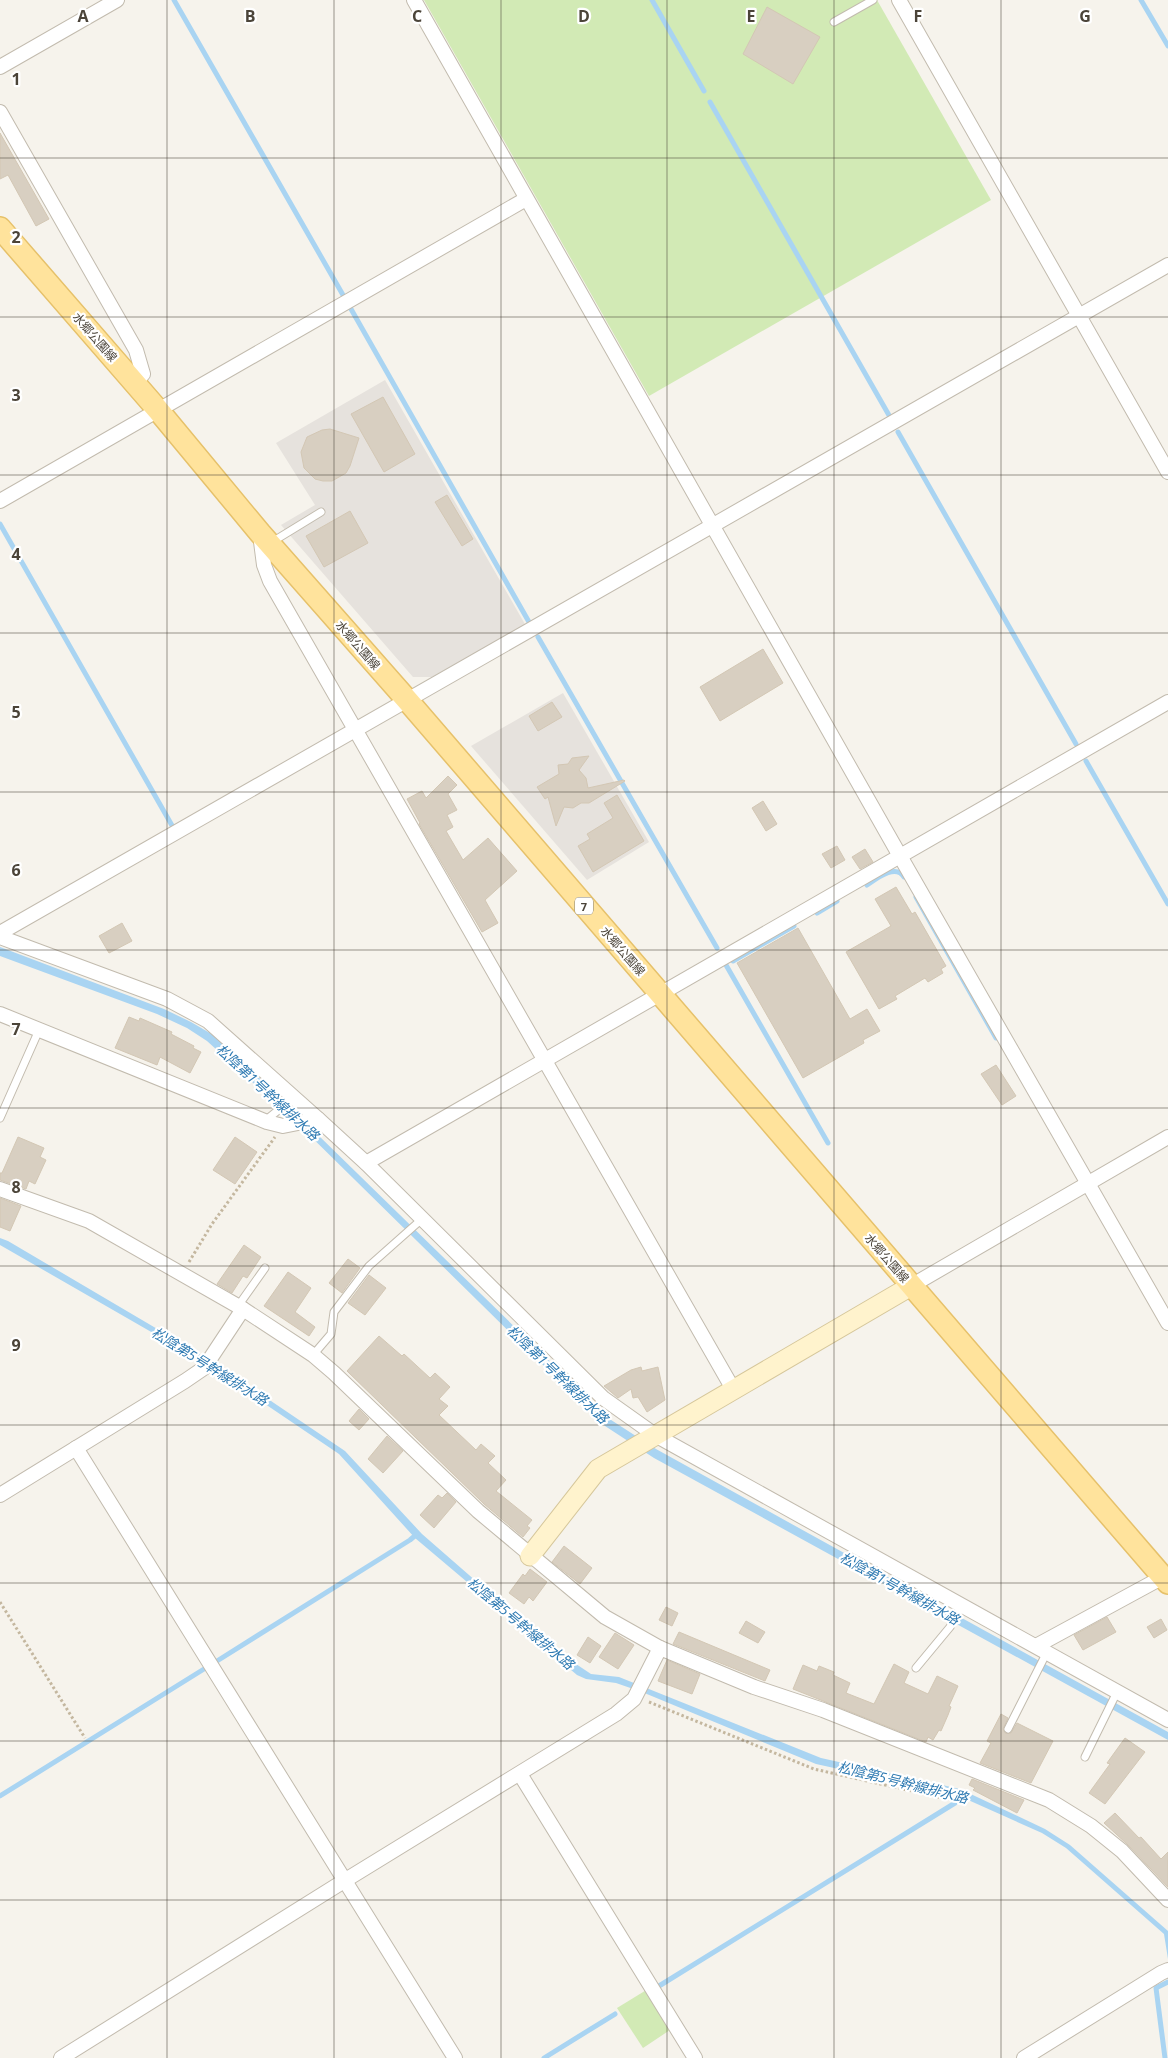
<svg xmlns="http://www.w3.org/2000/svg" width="1168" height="2058" font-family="'Open Sans','Noto Sans JP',sans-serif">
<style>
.industrial{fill:#e6e2dd}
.green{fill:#d2eab5}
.water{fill:#a9d4f2}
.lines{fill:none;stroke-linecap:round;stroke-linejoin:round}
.stream{stroke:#a9d4f2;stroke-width:5}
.building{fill:#d8cfc1;stroke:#d3c7b4}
.lane-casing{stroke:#c2bbae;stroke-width:9}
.street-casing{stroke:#c2bbae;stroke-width:16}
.secondary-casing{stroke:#d6c79b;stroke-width:21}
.primary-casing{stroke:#e6c16a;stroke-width:24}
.path{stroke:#c4b79f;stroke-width:3;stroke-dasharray:2.5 2.5;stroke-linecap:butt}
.lane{stroke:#fff;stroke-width:7}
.street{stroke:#fff;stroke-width:14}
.secondary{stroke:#fff3cd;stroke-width:19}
.primary{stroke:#ffe39c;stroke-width:21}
.grid{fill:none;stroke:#4b4439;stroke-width:1;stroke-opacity:0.55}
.labels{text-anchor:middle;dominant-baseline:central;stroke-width:4.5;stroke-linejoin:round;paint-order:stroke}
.shield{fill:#fff;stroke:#817c74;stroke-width:1}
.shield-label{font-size:11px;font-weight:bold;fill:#4b4439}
.street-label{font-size:12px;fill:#4b4439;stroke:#fff}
.water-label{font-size:14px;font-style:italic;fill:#2e7ab2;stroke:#fff}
.grid-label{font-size:16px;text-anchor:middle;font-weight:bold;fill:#4b4439;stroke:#fff;stroke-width:4.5;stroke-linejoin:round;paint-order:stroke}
</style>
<rect width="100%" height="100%" fill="#f6f3ec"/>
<g class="industrial">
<path d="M385 380 526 626 432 677H413L281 525 315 505 276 443Z"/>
<path d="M563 693 649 842 587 880 471 746Z"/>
</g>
<g class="green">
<path d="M424 0H877L991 200 649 396Z"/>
<path d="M648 1989 673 2028 643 2048 617 2008Z"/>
</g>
<g class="water">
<path d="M0 947 164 1009 191 1022 215 1036 293 1110 306 1117 316 1133 608 1418 656 1449 1168 1732V1740L654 1458 605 1426 292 1118 207 1041 187 1028 157 1014 0 956Z"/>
<path d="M0 1238 8 1241 215 1363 345 1451 422 1534 555 1650 591 1674 619 1677 821 1758 960 1789 1045 1829 1070 1845 1168 1931V1959L1164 1934 1066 1848 1042 1833 957 1795 816 1764 642 1692 616 1683 586 1679 577 1675 415 1538 339 1454 200 1360 0 1245Z"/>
</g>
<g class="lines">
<g class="stream">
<path d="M174 0 343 295"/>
<path d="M652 0 704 91"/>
<path d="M1141 0 1168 46"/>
<path d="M710 102 890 417"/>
<path d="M351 309 529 622"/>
<path d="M898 432 1076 744"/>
<path d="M0 524 174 829"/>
<path d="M538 637 717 948"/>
<path d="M1086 761 1168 904"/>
<path d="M867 885C876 879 896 863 904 877"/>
<path d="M916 897 996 1038"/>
<path d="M817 913 837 901"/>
<path d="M733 961 794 926"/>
<path d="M726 965 828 1143"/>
<path d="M217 1661 410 1540 417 1534"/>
<path d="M0 1796 204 1669"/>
<path d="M659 1986 955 1803 959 1793"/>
<path d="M544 2058 615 2014"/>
<path d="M1165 2058 1156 1988 1168 1982"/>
</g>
</g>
<g class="building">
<path d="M767 7 820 37 793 84 743 54Z"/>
<path d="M0 133 49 219 36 226 8 175 0 179Z"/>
<path d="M383 397 415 454 384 472 351 414Z"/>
<path d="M330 429 359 438 350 466 346 473 332 481H323L315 479 304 468 301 452 307 437 322 430Z"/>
<path d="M447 495 473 539 462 546 435 502Z"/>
<path d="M350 511 368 543 324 567 306 536Z"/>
<path d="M763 649 783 683 720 721 700 687Z"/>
<path d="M552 702 562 717 538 731 529 716Z"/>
<path d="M589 756 579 770 586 778 588 788 624 780 625 781 589 803H581L573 808 564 807 556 826 548 797 545 799 537 787 559 774 558 765 568 764 572 758Z"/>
<path d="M448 776 457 785 448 794 457 810 447 815 453 827 446 831 463 860 488 838 517 871 485 900 498 923 482 932 419 824 420 823 407 799 422 791 426 798Z"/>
<path d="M617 795 644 841 593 872 578 846 590 839 587 834 613 818 604 803Z"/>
<path d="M763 801 777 824 766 831 752 808Z"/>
<path d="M837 846 845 860 831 868 822 854Z"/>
<path d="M865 849 873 862 860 869 852 857Z"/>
<path d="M896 887 912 914 915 912 946 966 941 969 943 973 928 982 925 978 895 996 897 999 879 1009 846 952 891 926 875 899Z"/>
<path d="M122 923 132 941 109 953 99 936Z"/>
<path d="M798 928 850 1019 867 1009 880 1031 863 1040 864 1043 803 1078 737 963Z"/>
<path d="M129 1017 139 1021 140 1018 172 1032 171 1034 194 1046 193 1048 201 1052 190 1073 160 1057 157 1065 115 1048Z"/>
<path d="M996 1065 1016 1096 1002 1105 981 1074Z"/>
<path d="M18 1137 44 1148 40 1157 46 1160 35 1184 29 1181 26 1189 0 1180V1173H2Z"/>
<path d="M235 1137 257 1152 235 1184 213 1170Z"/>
<path d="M0 1198 21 1206 10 1231 0 1227Z"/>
<path d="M244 1245 261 1257 247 1278 243 1276 232 1293 217 1284Z"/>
<path d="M348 1259 360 1268 342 1293 329 1283Z"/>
<path d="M288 1272 311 1288 295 1312 315 1327 309 1336 264 1306Z"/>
<path d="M369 1275 386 1288 365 1315 348 1303Z"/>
<path d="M379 1336 402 1356 404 1354 430 1378 435 1373 450 1387 439 1399 448 1406 439 1415 476 1450 481 1444 495 1456 488 1463 506 1480 496 1491 532 1520 527 1526 530 1528 523 1537 484 1504 347 1371Z"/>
<path d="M641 1367 642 1371 658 1367 665 1400 647 1412 638 1397 633 1398 631 1389 618 1398 604 1386 631 1370Z"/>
<path d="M359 1409 369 1419 359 1430 349 1421Z"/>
<path d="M387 1436 403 1451 383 1473 368 1459Z"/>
<path d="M447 1493 456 1502 434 1528 420 1515 438 1495 442 1498Z"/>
<path d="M564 1546 592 1568 580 1584 552 1562Z"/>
<path d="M530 1569 547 1582 533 1601 529 1597 524 1604 509 1593 523 1574 525 1576Z"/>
<path d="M666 1607 678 1613 672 1626 659 1620Z"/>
<path d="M1107 1617 1116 1632 1083 1650 1074 1635Z"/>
<path d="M1161 1619 1167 1630 1154 1638 1147 1627Z"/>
<path d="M746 1621 765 1632 758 1643 739 1633Z"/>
<path d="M679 1632 770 1670 765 1681 673 1644Z"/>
<path d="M615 1633 634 1645 618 1669 599 1657Z"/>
<path d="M588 1637 601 1646 590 1663 577 1655Z"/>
<path d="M667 1660 700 1674 692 1694 658 1681Z"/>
<path d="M894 1664 909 1672 904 1683 928 1694 937 1676 958 1686 949 1706 951 1707 948 1715 941 1731 939 1730 933 1740 928 1737 926 1742 793 1689 803 1665 817 1671 819 1666 834 1672 833 1675 850 1683 846 1693 874 1704Z"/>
<path d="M1001 1714 1008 1718 1003 1729 1005 1733H1011L1017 1723 1053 1741 1031 1783 980 1763 991 1743 987 1741Z"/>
<path d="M1125 1738 1145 1752 1105 1804 1089 1793 1110 1764 1107 1763Z"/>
<path d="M972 1779 1024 1800 1017 1813 973 1790 975 1788 969 1785Z"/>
<path d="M1115 1813 1139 1838 1141 1837 1161 1859 1168 1852V1887L1128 1845 1104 1823Z"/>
</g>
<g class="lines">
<defs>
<g id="lane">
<path d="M834 22 873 0"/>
<path d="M272 542 321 512"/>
<path d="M0 1118 39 1030"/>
<path d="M265 1121 293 1098"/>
<path d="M238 1306 265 1268"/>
<path d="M313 1355 331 1334 334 1312 369 1266 422 1219"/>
<path d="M916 1668 950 1627 962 1605"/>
<path d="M1008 1729 1047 1652"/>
<path d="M1085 1757 1117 1692"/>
</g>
<g id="street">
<path d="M414 0 900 856 1168 1323"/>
<path d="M899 0 1168 472"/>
<path d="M0 67 117 0"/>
<path d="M0 112 136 350 143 374 135 383"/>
<path d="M0 501 526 199"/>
<path d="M260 534 264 565 270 581 733 1389"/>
<path d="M0 933 1168 265"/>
<path d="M0 937 167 999 208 1021 318 1119"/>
<path d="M0 1014 267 1122 283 1126 318 1119 366 1163 603 1398 655 1435 1168 1720"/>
<path d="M366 1163 1168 702"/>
<path d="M0 1189 89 1221 243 1309 313 1355 334 1373 478 1511 605 1617 660 1648 754 1687 823 1710 1049 1800 1091 1826 1122 1851 1168 1900"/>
<path d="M911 1286 1168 1137"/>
<path d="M76 1448 455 2058"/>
<path d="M0 1495 185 1381 204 1368 243 1309"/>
<path d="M1036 1646 1163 1577"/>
<path d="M520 1774 695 2058"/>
<path d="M61 2058 344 1881 616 1714 634 1699 660 1648"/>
<path d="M1024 2058 1161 1973 1168 1970"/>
</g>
<path id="secondary" d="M530 1556 598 1469 911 1286"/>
<path id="primary" d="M0 228 158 410 260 533 408 701 1168 1583"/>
</defs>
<use href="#lane" class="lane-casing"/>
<use href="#street" class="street-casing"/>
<use href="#secondary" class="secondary-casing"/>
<use href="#primary" class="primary-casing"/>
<g class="path">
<path d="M189 1262 212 1224 275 1137"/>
<path d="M0 1602 85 1738"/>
<path d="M649 1702 814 1769 947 1799"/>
</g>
<use href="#lane" class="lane"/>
<use href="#street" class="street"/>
<use href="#secondary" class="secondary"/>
<use href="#primary" class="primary"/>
</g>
<path class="grid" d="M167 0V2058M334 0V2058M501 0V2058M667 0V2058M834 0V2058M1001 0V2058M0 158H1168M0 317H1168M0 475H1168M0 633H1168M0 792H1168M0 950H1168M0 1108H1168M0 1266H1168M0 1425H1168M0 1583H1168M0 1741H1168M0 1900H1168"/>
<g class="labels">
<rect class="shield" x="575" y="897.5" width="18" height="17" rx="4"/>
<g class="shield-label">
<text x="584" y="906">7</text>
</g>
<g class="street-label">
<text transform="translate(95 337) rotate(49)">水郷公園線</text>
<text transform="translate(358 645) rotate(49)">水郷公園線</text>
<text transform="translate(623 951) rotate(49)">水郷公園線</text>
<text transform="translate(887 1258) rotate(49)">水郷公園線</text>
</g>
<g class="water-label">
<text transform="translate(268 1092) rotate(43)">松陰第1号幹線排水路</text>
<text transform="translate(210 1366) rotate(32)">松陰第5号幹線排水路</text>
<text transform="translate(558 1374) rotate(44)">松陰第1号幹線排水路</text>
<text transform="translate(900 1588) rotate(29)">松陰第1号幹線排水路</text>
<text transform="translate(521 1623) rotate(40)">松陰第5号幹線排水路</text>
<text transform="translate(903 1782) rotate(14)">松陰第5号幹線排水路</text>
</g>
</g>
<g class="grid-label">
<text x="83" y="22">A</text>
<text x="250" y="22">B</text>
<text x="417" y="22">C</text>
<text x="584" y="22">D</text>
<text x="751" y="22">E</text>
<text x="918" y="22">F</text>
<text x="1085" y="22">G</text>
<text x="16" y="85">1</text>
<text x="16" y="243">2</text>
<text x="16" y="401">3</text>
<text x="16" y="560">4</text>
<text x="16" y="718">5</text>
<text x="16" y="876">6</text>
<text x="16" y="1035">7</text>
<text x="16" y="1193">8</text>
<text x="16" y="1351">9</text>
</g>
</svg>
